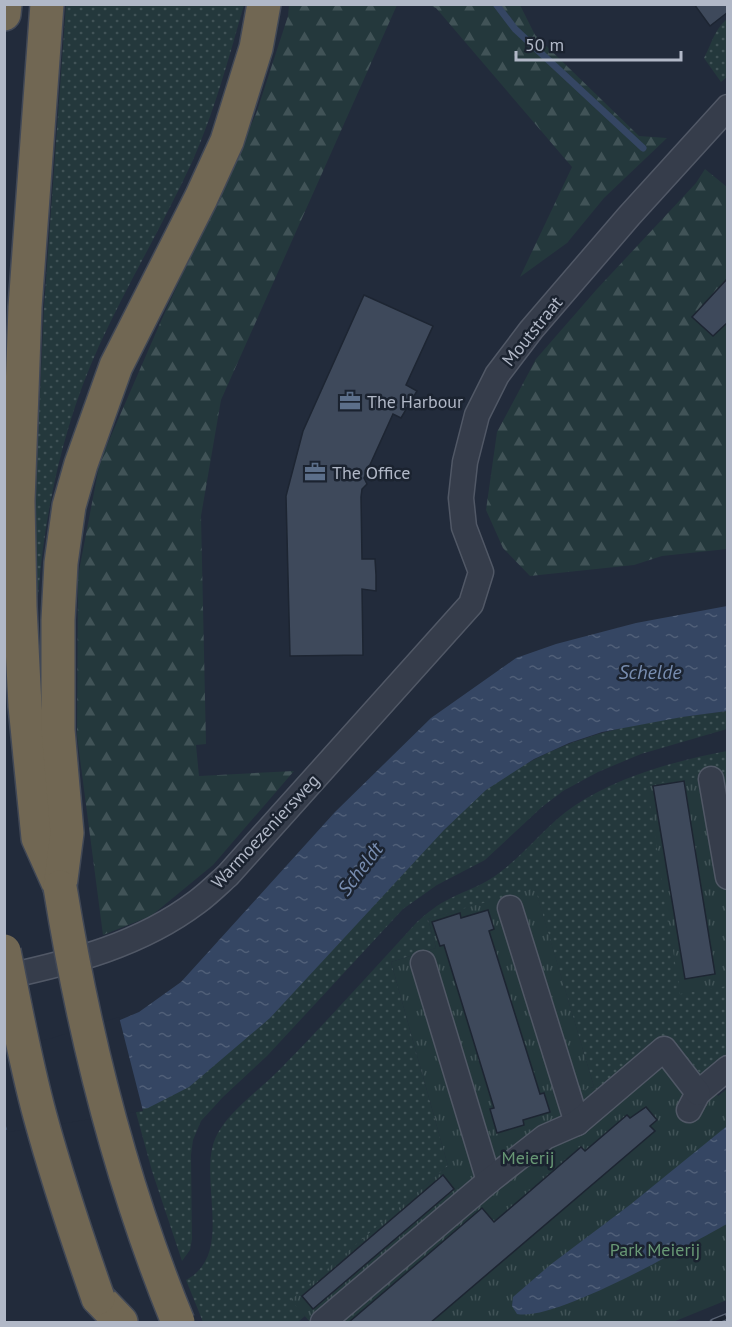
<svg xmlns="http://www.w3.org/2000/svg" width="732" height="1327" font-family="'PT Sans',sans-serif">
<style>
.grass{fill:url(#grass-dots)}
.forest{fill:url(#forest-firs)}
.park{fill:url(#park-tufts)}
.water{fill:url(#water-ripples)}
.pier{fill:#222b3b}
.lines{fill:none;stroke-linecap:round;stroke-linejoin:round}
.stream{stroke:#354663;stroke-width:7}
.building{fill:#3e495b;stroke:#1d2532;stroke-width:1.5}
.street-casing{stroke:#515866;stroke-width:27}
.highway-casing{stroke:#414856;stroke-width:36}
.street{stroke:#363d4b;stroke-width:24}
.highway{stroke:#716753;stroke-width:33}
.rail-casing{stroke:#586172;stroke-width:7}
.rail{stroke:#1b2330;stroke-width:4.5;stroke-dasharray:14;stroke-linecap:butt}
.highway-bridge-casing{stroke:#414856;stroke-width:36;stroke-linecap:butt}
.highway-bridge{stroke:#716753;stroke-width:33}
.labels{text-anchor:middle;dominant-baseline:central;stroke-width:5;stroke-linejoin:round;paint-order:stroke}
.street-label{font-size:18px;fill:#b1b8c7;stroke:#1b2330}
.poi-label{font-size:18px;fill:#b1b8c7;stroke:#1b2330;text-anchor:start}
.park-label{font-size:18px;fill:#689875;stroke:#1b2330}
.water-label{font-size:20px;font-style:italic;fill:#788db0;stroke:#1b2330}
</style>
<defs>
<pattern id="grass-dots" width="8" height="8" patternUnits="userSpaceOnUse" patternTransform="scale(1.5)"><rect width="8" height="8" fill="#24383c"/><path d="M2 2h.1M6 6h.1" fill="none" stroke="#415357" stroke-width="1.8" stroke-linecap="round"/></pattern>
<pattern id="forest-firs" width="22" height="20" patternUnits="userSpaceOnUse" patternTransform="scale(1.5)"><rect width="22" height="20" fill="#24383c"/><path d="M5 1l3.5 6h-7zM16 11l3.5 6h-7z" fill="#415357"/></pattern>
<pattern id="park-tufts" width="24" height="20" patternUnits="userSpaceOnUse" patternTransform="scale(1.5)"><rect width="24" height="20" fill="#24383c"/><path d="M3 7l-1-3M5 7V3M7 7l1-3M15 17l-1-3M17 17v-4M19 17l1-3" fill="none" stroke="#415357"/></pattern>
<pattern id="water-ripples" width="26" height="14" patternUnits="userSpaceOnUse" patternTransform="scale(1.5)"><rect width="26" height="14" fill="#354663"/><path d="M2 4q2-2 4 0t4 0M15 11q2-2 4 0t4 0" fill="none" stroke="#505f78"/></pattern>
</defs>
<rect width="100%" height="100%" fill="#222b3b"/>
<g class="grass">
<path d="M66 5H244C229 57 215 110 193 160 164 223 128 283 99 346 63 425 45 510 38 596H34L32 508 35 499 44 307Z"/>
<path d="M727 19V77L721 82 704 58C712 43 714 30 727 19Z"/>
<path d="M727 711V729L641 754 598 772 563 791 542 807 485 860 437 885 403 909 267 1056 223 1097 201 1121 193 1140 191 1155 192 1239 190 1250 182 1261 152 1171 135 1109 444 830C458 816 472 800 487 789 563 733 637 722 727 711Z"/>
<path d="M727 751V807L720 774 647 786 727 986V1058L703 1077 584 1098 578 1091 594 1087 535 889 428 919 436 948 391 962 448 1166 292 1300 305 1316 298 1322H203L186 1280C235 1254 198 1181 215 1139 226 1112 263 1088 283 1066 329 1019 373 970 417 922 427 913 438 904 451 898 467 890 485 884 499 873 526 853 546 825 574 806 619 776 675 761 727 751Z"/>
</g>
<g class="forest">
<path d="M289 5H397L221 400 201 516 206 744 196 745 199 776 294 771 213 865 151 916 103 935 77 736 78 576 100 461 161 321 256 114 288 16Z"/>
<path d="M429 5H520L535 35 639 136 667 138 604 198 567 243 520 277 572 167 436 8Z"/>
<path d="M705 169 727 187V549L662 556 634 565 530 576 503 548 486 510 497 432 536 359 597 289 696 183Z"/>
</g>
<g class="park">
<path d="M720 774 728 807 727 986 680 994 647 785Z"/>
<path d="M535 888 594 1087 579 1091 580 1095 587 1098 592 1097 669 1034 718 1096 727 1089V1300L673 1322H310L291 1300 448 1166 391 962 436 948 428 919Z"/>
</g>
<g class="water">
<path d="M727 606V711L682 717 602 732 569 743 534 759 486 790 444 830 270 1018 189 1087 148 1108 5 1130V1051L113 1023 139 1012 181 982 335 812 431 718 516 658 556 644 636 623Z"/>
<path d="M727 1126V1224C688 1245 556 1322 517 1314L512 1306 513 1297 550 1265 631 1204Z"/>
</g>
<path class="pier" d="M119 1017 143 1111 8 1132 4 1120V1048L49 1039Z"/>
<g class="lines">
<path class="stream" d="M496 4 515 29 643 148"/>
</g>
<g class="building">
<path d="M694 4H728V12L710 26Z"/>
<path d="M728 278V322L713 336 692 317Z"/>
<path d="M364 295 433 326 406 385 417 391 401 418 393 414 364 478 367 484 362 489 361 497 362 559H375L376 575V591L362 589 363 655 290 656 286 496 303 431Z"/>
<path d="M684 781 715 974 685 979 653 786Z"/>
<path d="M488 910 494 929 489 931 540 1094 544 1093 550 1112 523 1120 524 1125 497 1133 490 1109 494 1108 444 945 440 946 432 922 460 913 461 918Z"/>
<path d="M646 1107 657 1120 650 1126 655 1131 430 1323H348L482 1208 494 1222 581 1147 585 1151 627 1115 630 1118Z"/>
<path d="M443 1175 454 1189 313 1309 302 1296Z"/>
</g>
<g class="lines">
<defs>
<g id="street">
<path d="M711 779 728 877"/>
<path d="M510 908 577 1123"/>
<path d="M423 963 489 1181"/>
<path d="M4 977C73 962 140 945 197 902 208 894 218 884 228 875L471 604 481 572 464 527 461 498 465 462 477 415 497 375 531 330 629 216 728 107"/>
<path d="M689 1110 698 1093 728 1068"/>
<path d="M323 1322 489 1181 545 1137 577 1123 664 1049 698 1093"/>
</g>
<g id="highway">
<path d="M47 4 25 307 18 501 20 607 25 706 38 838 60 887"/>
<path d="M4 14 5 4"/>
<path d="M60 887 67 833 58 730V620L61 563 69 506 81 464 116 366 201 198 227 141 256 48 264 4"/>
<path d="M98 1298 121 1322"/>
</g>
</defs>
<use href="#street" class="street-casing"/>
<use href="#highway" class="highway-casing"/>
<use href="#street" class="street"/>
<use href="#highway" class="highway"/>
<defs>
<path id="rail" d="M713 1322 728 1316"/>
</defs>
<use href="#rail" class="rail-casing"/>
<use href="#rail" class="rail"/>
<defs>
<g id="highway-bridge">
<path d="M60 887C84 1036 121 1183 178 1322"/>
<path d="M4 951C15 1006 25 1061 40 1116 57 1178 77 1238 98 1298"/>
</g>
</defs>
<use href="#highway-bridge" class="highway-bridge-casing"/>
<use href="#highway-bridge" class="highway-bridge"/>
</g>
<defs>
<symbol id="office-bare" viewBox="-9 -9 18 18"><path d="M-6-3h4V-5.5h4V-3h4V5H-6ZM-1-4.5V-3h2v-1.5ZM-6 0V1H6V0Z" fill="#5c6f8a" stroke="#1b2330" stroke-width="2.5" paint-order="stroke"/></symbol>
</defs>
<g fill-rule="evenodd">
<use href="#office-bare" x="335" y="386" width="30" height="30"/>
<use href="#office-bare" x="300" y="457" width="30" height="30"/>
</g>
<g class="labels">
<g class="street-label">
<text transform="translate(532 331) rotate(-51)">Moutstraat</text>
<text transform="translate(265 831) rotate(-47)">Warmoezeniersweg</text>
</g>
<g class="poi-label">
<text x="367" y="401">The Harbour</text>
<text x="332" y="472">The Office</text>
</g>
<g class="park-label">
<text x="528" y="1157">Meierij</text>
<text x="655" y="1249">Park Meierij</text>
</g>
<g class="water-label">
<text x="650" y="672">Schelde</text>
<text transform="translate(360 869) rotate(-53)">Scheldt</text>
</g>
</g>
<rect width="732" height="1327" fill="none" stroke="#b1b8c7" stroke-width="12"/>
<path d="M516 51v9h165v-9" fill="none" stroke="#b1b8c7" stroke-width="3"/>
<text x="525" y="51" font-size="18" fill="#b1b8c7" stroke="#1b2330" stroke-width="4.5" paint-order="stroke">50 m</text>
</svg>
